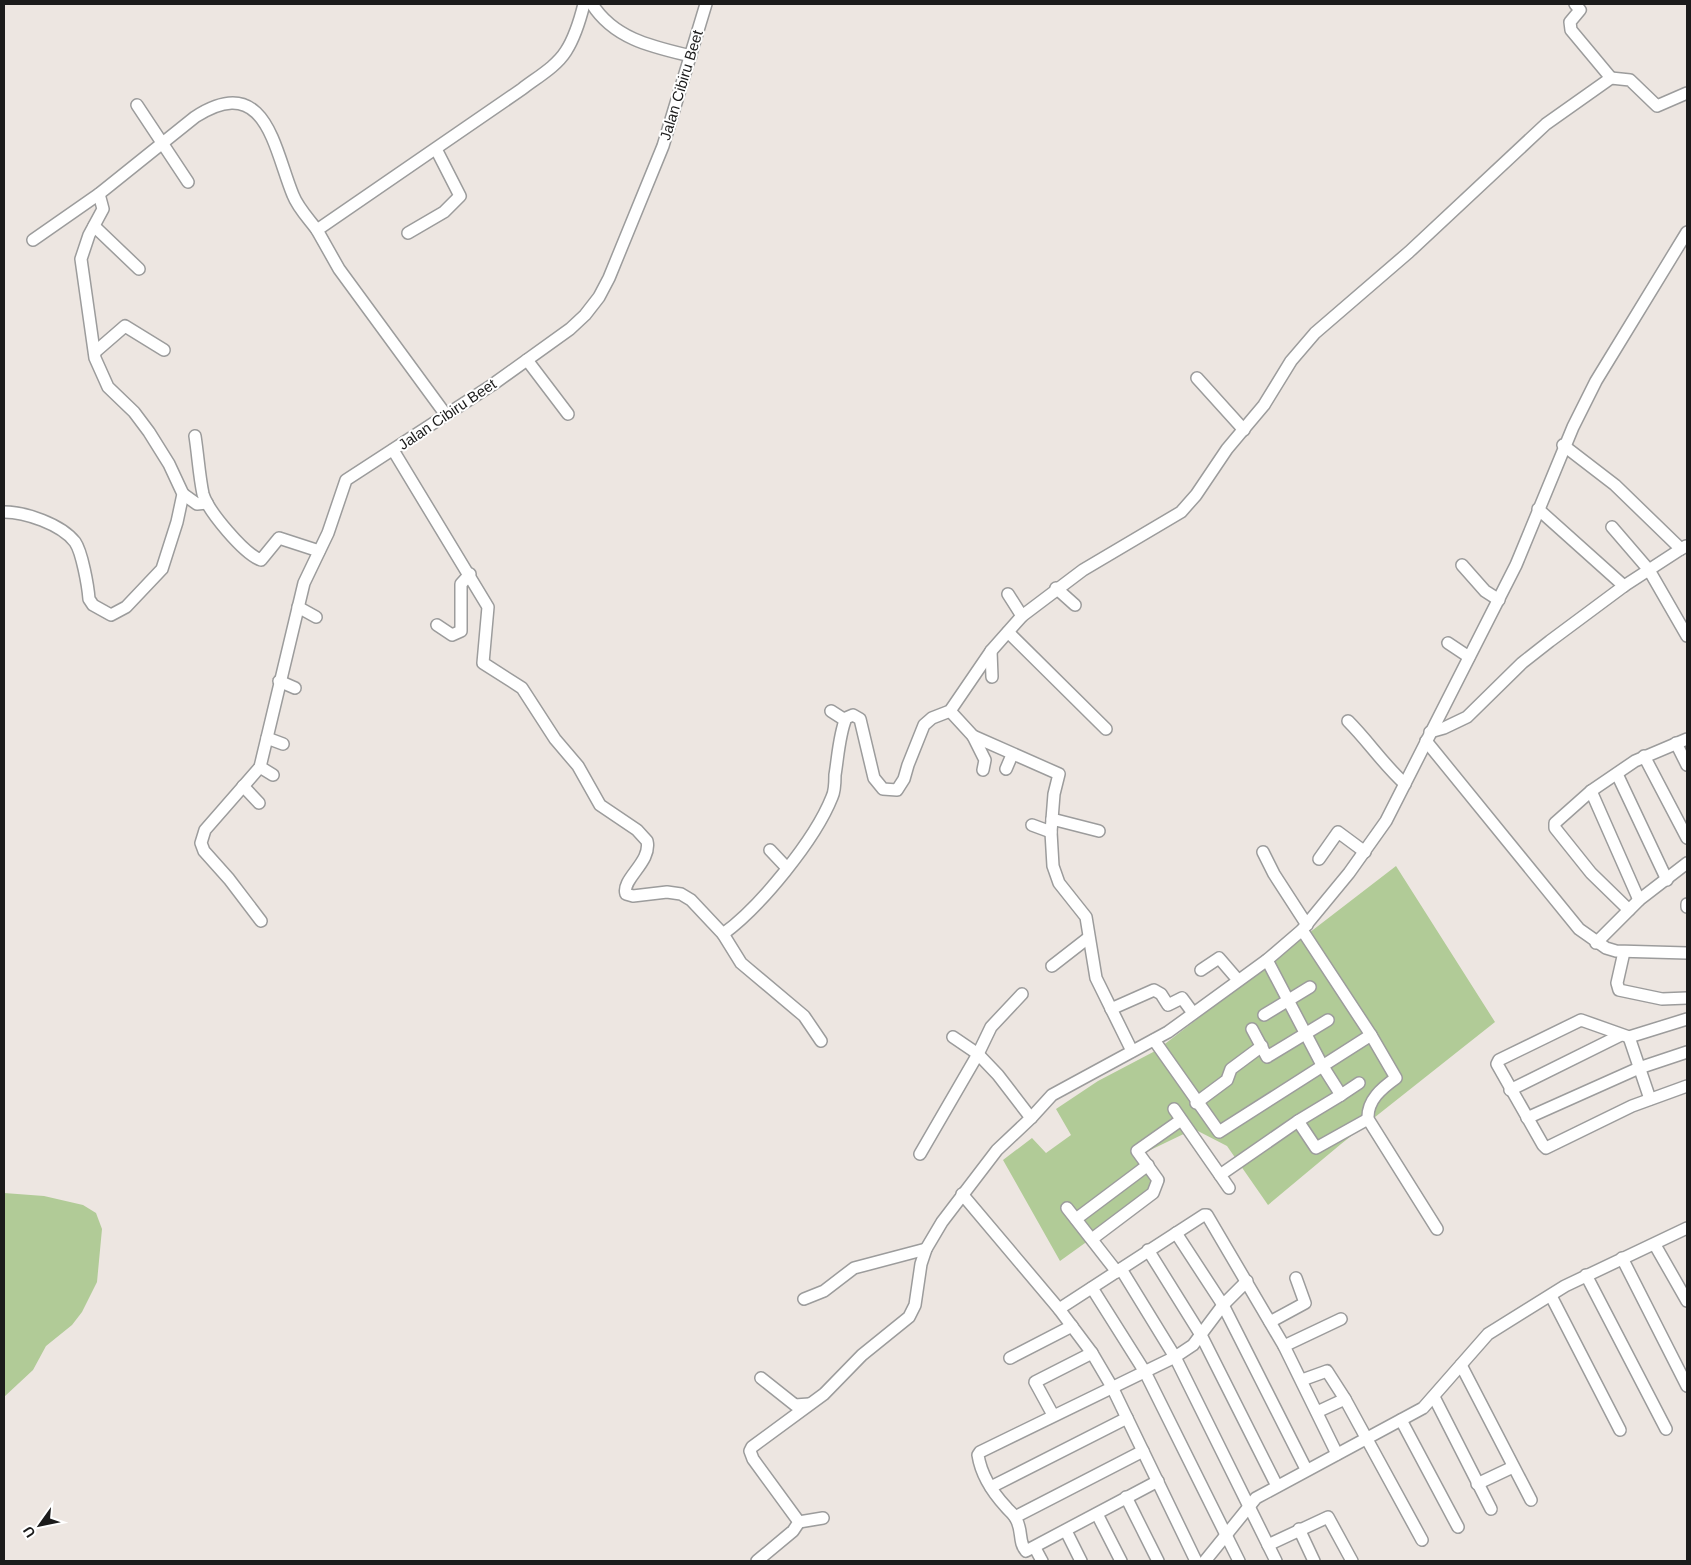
<svg xmlns="http://www.w3.org/2000/svg" width="1691" height="1565" font-family="Helvetica,sans-serif">
<style>
.forest{fill:#b1cb97}
.lines{fill:none;stroke-linecap:round;stroke-linejoin:round}
.minor-casing{stroke:#9c9c9c;stroke-width:14}
.minor{stroke:#fff;stroke-width:11}
.labels{text-anchor:middle;dominant-baseline:central;stroke-width:4;stroke-linejoin:round;paint-order:stroke}
.street-label{font-size:15px;fill:#1b1b1b;stroke:#fff}
</style>
<rect width="100%" height="100%" fill="#ede6e1"/>
<g class="forest">
<path d="M1396 866 1495 1022 1341 1144 1268 1205 1227 1146 1194 1129 1140 1155 1160 1189 1060 1261 1003 1160 1032 1138 1046 1153 1071 1135 1056 1109 1098 1081 1157 1050Z"/>
<path d="M4 1193 44 1196 83 1205 96 1213 102 1229 97 1282 82 1312 72 1325 46 1346 33 1370 4 1397Z"/>
</g>
<g class="lines">
<defs>
<g id="minor">
<path d="M592 4C614 39 653 47 691 56"/>
<path d="M1575 4 1580 10 1570 22 1571 30 1611 78"/>
<path d="M137 105 188 182"/>
<path d="M94 226 139 269"/>
<path d="M317 230 339 269 446 415"/>
<path d="M408 233 444 212 460 196 436 149"/>
<path d="M33 240 99 194 195 117C266 71 274 149 293 195 298 208 309 219 317 230L522 89C536 78 556 67 566 51 575 37 580 20 584 4"/>
<path d="M95 352 125 326 164 350"/>
<path d="M527 360 568 414"/>
<path d="M1197 378 1244 430"/>
<path d="M195 436C198 455 199 475 203 494 208 511 244 554 261 560L279 538 319 551"/>
<path d="M1563 445 1615 485 1681 549 1686 546"/>
<path d="M393 450 488 607 483 663 522 688 555 739 578 766 600 805 637 830 647 841C652 862 621 879 626 894L633 896 667 892 681 894 691 900 723 934 741 963 804 1016 821 1041"/>
<path d="M183 494 197 504 207 503"/>
<path d="M1538 509 1624 586"/>
<path d="M4 512C25 512 61 524 75 542 82 552 88 586 89 599L93 605 111 615 126 607 162 569 177 522 183 494 169 464 149 432 134 412 108 387 95 358 81 259 89 235 103 209 99 194"/>
<path d="M1612 527 1649 570 1687 636"/>
<path d="M1462 565 1485 591 1499 600"/>
<path d="M1056 588 1075 605"/>
<path d="M1008 594 1022 616"/>
<path d="M298 607 316 617"/>
<path d="M437 625 452 635 461 631V584L470 574"/>
<path d="M1008 632 1106 729"/>
<path d="M1448 643 1469 657"/>
<path d="M991 651 992 677"/>
<path d="M279 681 295 688"/>
<path d="M831 711 845 720"/>
<path d="M950 711 973 736 1059 774 1054 794 1051 832 1053 866 1059 883 1086 917 1096 978 1132 1051"/>
<path d="M1348 721C1369 742 1382 763 1405 784"/>
<path d="M1430 732 1444 728 1467 717 1522 663 1550 641 1624 586 1681 549"/>
<path d="M973 736 985 760 983 770"/>
<path d="M267 738 283 744"/>
<path d="M1426 741 1579 929 1606 948 1616 951 1687 953"/>
<path d="M1676 743 1687 765"/>
<path d="M1644 756 1687 838"/>
<path d="M260 767 273 775"/>
<path d="M1006 769 1012 755"/>
<path d="M1617 774 1667 880"/>
<path d="M243 786 259 803"/>
<path d="M1591 791 1639 900"/>
<path d="M1052 819 1099 831"/>
<path d="M1032 825 1051 832"/>
<path d="M770 850 787 868"/>
<path d="M1263 852 1274 874 1307 925"/>
<path d="M1319 859 1338 832 1365 852"/>
<path d="M1687 904V907"/>
<path d="M1629 910 1591 873 1555 828V823L1591 791 1635 761 1687 739"/>
<path d="M261 921 229 879 204 851 201 843 205 830 260 767 304 583 328 533 346 480 492 385 570 329 585 315 599 297 609 278 663 146 706 4"/>
<path d="M1302 930 1371 1035 1396 1078C1382 1088 1367 1100 1368 1119L1437 1229"/>
<path d="M723 934C760 907 815 840 832 797 835 791 835 782 835 775 838 757 839 735 846 718L853 715 860 719 874 778 883 789 897 790 904 779 908 765 924 725 932 718 950 711 991 651 1022 616 1083 570 1181 512 1196 495 1227 449 1264 405 1291 361 1315 333 1409 252 1546 124 1611 78 1630 80 1657 106 1687 93"/>
<path d="M1596 943 1639 900 1687 863"/>
<path d="M1624 952 1617 983 1619 990 1662 999 1687 998"/>
<path d="M1267 960 1322 1065 1341 1095 1359 1083"/>
<path d="M1052 966 1088 938"/>
<path d="M1201 970 1219 958 1238 980"/>
<path d="M1111 1009 1154 990 1161 994 1168 1005 1182 998 1193 1013"/>
<path d="M1264 1015 1310 987"/>
<path d="M1687 1019 1629 1037 1581 1020 1499 1060 1497 1064 1543 1145 1546 1148 1632 1106 1687 1086"/>
<path d="M1252 1029 1267 1057 1328 1020"/>
<path d="M953 1037 978 1054 998 1075 1031 1118"/>
<path d="M1629 1037 1650 1099"/>
<path d="M1154 1040 1219 1132 1371 1035"/>
<path d="M1510 1090 1621 1035"/>
<path d="M1196 1103 1227 1080 1231 1069 1262 1046"/>
<path d="M1174 1109 1220 1175"/>
<path d="M1527 1118 1639 1068 1687 1052"/>
<path d="M1298 1121 1316 1148 1368 1119"/>
<path d="M920 1154 978 1054 991 1027 1022 994"/>
<path d="M1229 1188 1220 1175 1298 1121 1341 1095"/>
<path d="M962 1194 1059 1309 1092 1353 1112 1387 1196 1561"/>
<path d="M1067 1208 1117 1272"/>
<path d="M1076 1219 1148 1165"/>
<path d="M1176 1233 1223 1305 1306 1469"/>
<path d="M1092 1239 1153 1193 1158 1180 1137 1151 1181 1120"/>
<path d="M1655 1245 1687 1301"/>
<path d="M1148 1250 1201 1335 1277 1486"/>
<path d="M1622 1258 1687 1386"/>
<path d="M1121 1269 1175 1357 1276 1561"/>
<path d="M1586 1275 1666 1429"/>
<path d="M1092 1288 1145 1372 1239 1561"/>
<path d="M1551 1296 1620 1430"/>
<path d="M804 1299 824 1291 854 1268 926 1249"/>
<path d="M1059 1309 1204 1215H1207L1284 1346 1337 1454"/>
<path d="M1270 1322 1305 1303 1296 1278"/>
<path d="M1284 1346 1341 1319"/>
<path d="M1010 1358 1072 1326"/>
<path d="M1461 1365 1531 1500"/>
<path d="M761 1378 795 1405 809 1404"/>
<path d="M1302 1380 1327 1371 1345 1399"/>
<path d="M1434 1397 1491 1509"/>
<path d="M1317 1412 1345 1399 1422 1540"/>
<path d="M1053 1415 1035 1382 1092 1353"/>
<path d="M1401 1420 1458 1527"/>
<path d="M1158 1481 1026 1551C1018 1542 1023 1531 1016 1519 1014 1514 1009 1511 1006 1507 993 1493 981 1474 978 1455L980 1452 1175 1357 1193 1345 1223 1305 1247 1281"/>
<path d="M1477 1484 1513 1467"/>
<path d="M991 1487 1127 1418"/>
<path d="M1126 1497 1158 1561"/>
<path d="M1097 1514 1121 1561"/>
<path d="M1015 1517 1143 1451"/>
<path d="M799 1522 823 1518"/>
<path d="M1299 1529 1314 1561"/>
<path d="M1066 1531 1081 1561"/>
<path d="M1268 1545 1328 1517 1352 1561"/>
<path d="M1035 1548 1042 1561"/>
<path d="M757 1561 793 1531 799 1522 753 1459 750 1451 752 1447 824 1394 862 1355 909 1317 915 1305 921 1264 926 1249 942 1222 997 1150 1031 1118 1052 1095 1168 1032 1267 960 1302 930 1349 873 1386 821 1516 565 1573 427 1596 381 1687 232"/>
<path d="M1205 1561 1256 1498 1423 1408 1488 1334 1565 1286 1687 1228"/>
</g>
</defs>
<use href="#minor" class="minor-casing"/>
<use href="#minor" class="minor"/>
</g>
<g class="labels">
<g class="street-label">
<text transform="translate(681 85) rotate(-73)">Jalan Cibiru Beet</text>
<text transform="translate(447 414) rotate(-34)">Jalan Cibiru Beet</text>
</g>
</g>
<rect width="1691" height="1565" fill="none" stroke="#1b1b1b" stroke-width="10"/>
<g transform="translate(40 1525) rotate(237)" stroke="#ffffff" stroke-width="4" paint-order="stroke">
<path d="M0-4L9 19L0 12L-9 19Z" fill="#1b1b1b"/>
<text y="-8" font-size="14" font-weight="bold" text-anchor="middle" fill="#1b1b1b">U</text>
</g>
</svg>
